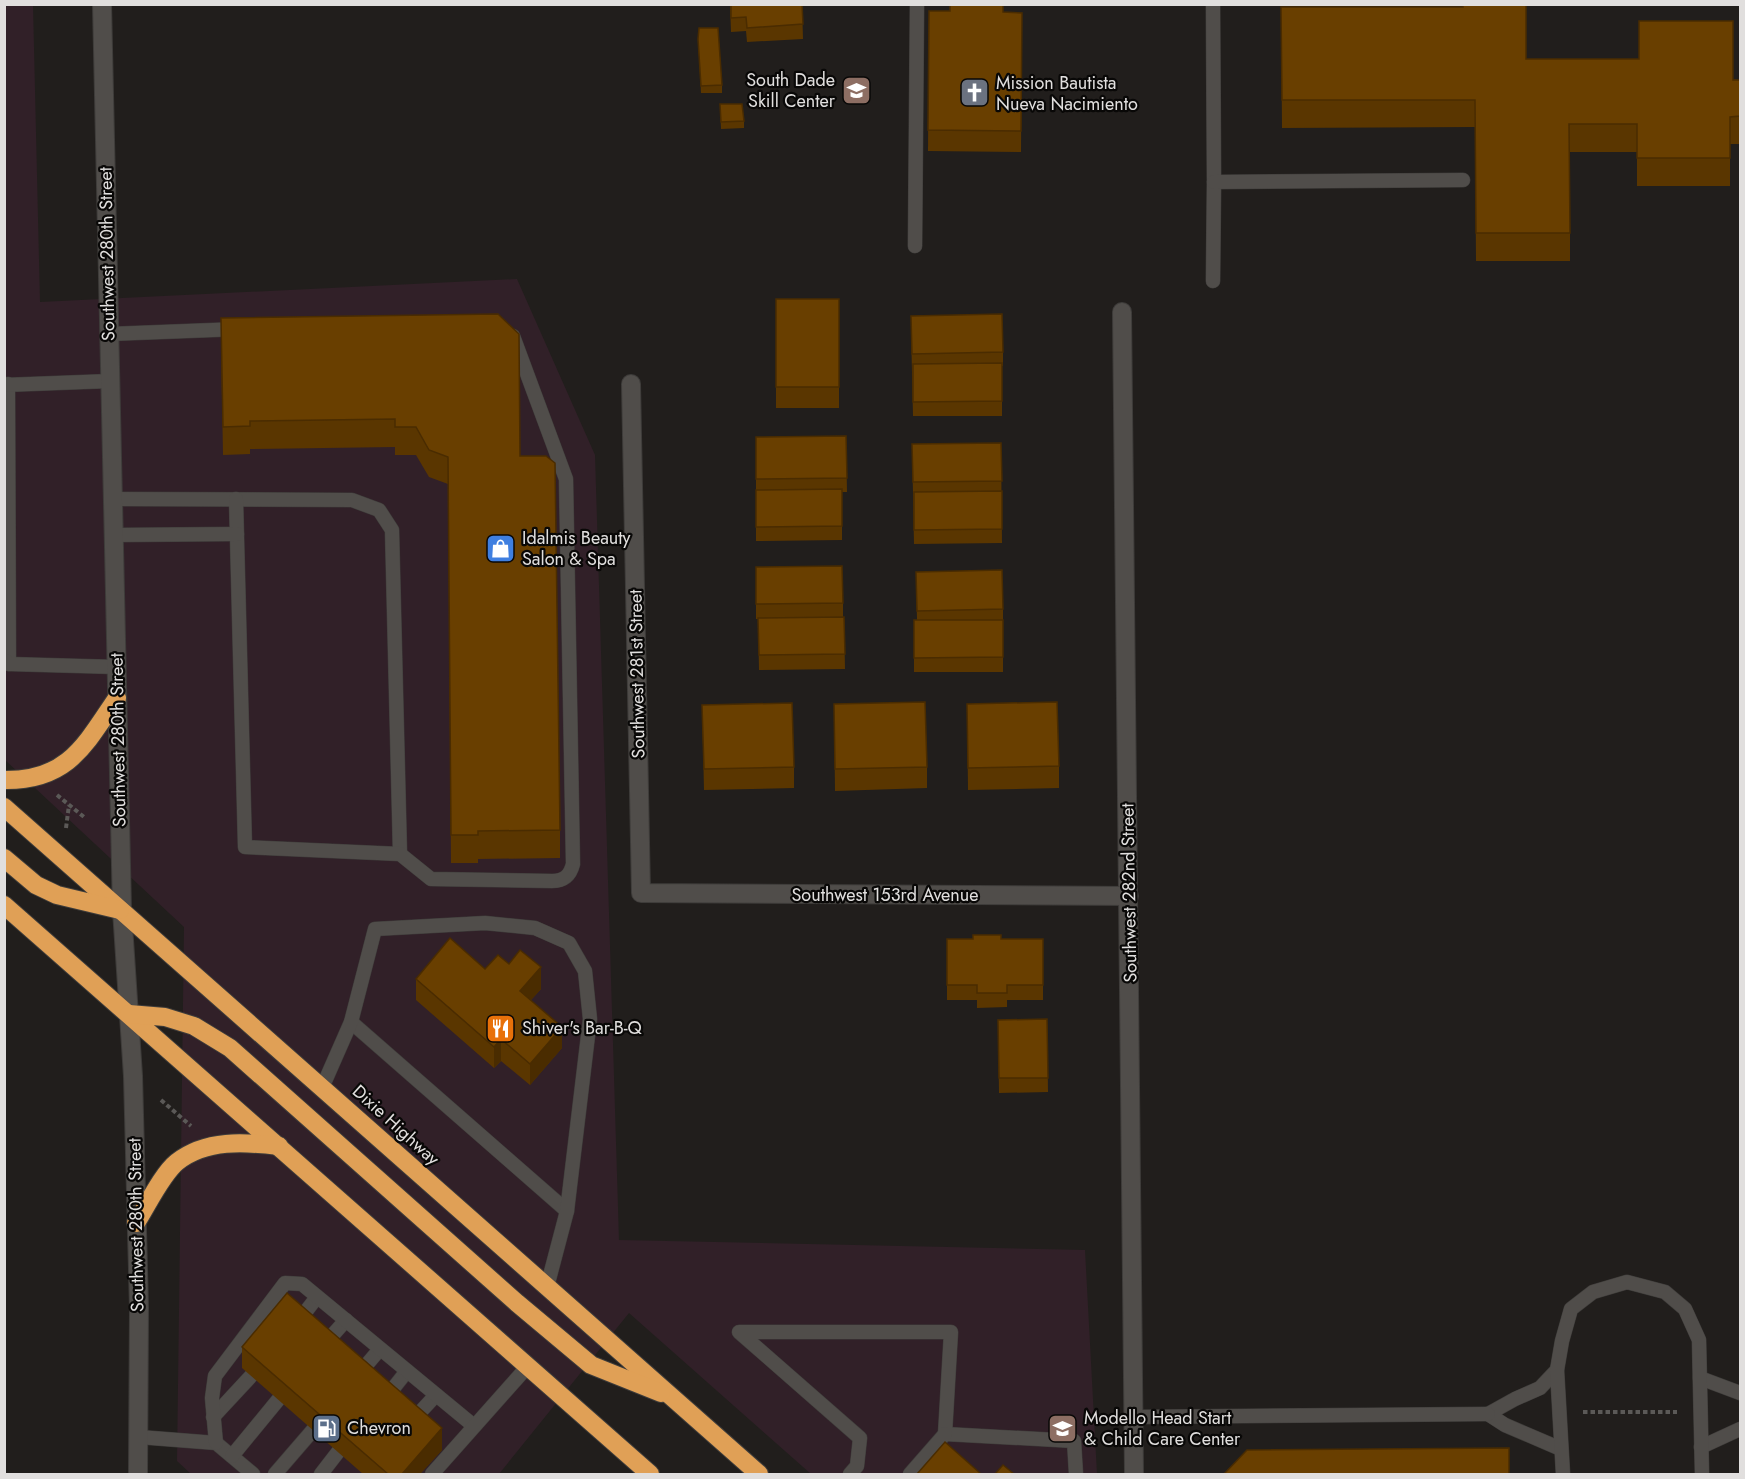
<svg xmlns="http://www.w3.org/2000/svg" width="1745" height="1479" font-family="Jost,sans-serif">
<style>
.commercial{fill:#312028}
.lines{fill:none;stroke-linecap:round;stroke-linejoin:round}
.lane-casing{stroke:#3e3c3a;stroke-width:15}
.street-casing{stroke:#3e3c3a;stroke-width:20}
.secondary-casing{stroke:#3e3c3a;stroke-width:20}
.highway-casing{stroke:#3e3c3a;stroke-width:20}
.path{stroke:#5b5957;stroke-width:4;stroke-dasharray:4.5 3;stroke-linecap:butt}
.lane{stroke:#504d4a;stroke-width:14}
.street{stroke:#504d4a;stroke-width:18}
.secondary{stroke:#504d4a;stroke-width:18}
.highway{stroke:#e0a056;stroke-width:18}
.wall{fill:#5a3600}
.shaded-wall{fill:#4a2c00}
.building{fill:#693f00;stroke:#4a2c00;stroke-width:1.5}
.labels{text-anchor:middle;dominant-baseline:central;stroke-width:4.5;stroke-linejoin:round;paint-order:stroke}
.poi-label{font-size:18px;fill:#e1dfde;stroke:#090807;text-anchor:start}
.street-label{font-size:18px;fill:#e1dfde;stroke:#090807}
</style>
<rect width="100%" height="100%" fill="#211e1c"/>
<path class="commercial" d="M4 5H33L40 302 517 279 595 455 619 1240 1085 1250 1097 1474H811L629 1313 499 1474H191L177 1461 184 927 5 760Z"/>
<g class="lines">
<defs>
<g id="lane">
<path d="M1213 4 1214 182 1213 281"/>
<path d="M1214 182 1463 180"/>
<path d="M915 246 917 4"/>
<path d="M109 334 239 329"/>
<path d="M8 384 9 664"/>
<path d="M4 385 110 381"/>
<path d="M112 499 352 500 379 510 392 530 400 854"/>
<path d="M236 499 245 847 400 854 431 879 552 881C564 881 570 876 573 864L566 479 513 336"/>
<path d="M113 535 237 534"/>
<path d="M4 660 9 664 116 667"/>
<path d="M351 1022 567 1211"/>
<path d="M322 1088 351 1022 375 929 485 923 535 928 569 943 585 971 590 1019 567 1211 547 1287"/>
<path d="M297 1323 317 1297"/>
<path d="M323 1346 346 1320"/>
<path d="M1557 1370 1540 1388 1515 1399 1488 1414 1505 1425 1561 1449"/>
<path d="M357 1376 380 1349"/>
<path d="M1700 1378 1740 1393"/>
<path d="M384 1400 407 1371"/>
<path d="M213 1417 251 1376"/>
<path d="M1134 1417 1488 1414"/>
<path d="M410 1423 436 1395"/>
<path d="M139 1437 216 1443 253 1474"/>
<path d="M216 1443 212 1398 215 1376 285 1283 302 1284 474 1426"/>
<path d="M1701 1447 1740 1429"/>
<path d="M232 1456 278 1400"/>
<path d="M275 1474 313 1430"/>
<path d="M321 1474 338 1452"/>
<path d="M432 1474 528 1366"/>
<path d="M850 1474 857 1466 860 1438 739 1332H951L945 1434 1074 1441 1076 1474"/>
<path d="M910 1474 945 1434"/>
<path d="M1563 1474 1557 1370 1562 1341 1571 1309 1593 1292 1627 1282 1665 1292 1685 1309 1699 1340 1702 1474"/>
</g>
<g id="street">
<path d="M1122 312 1134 1474"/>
<path d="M631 384 641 893 1129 896"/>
</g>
<path id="secondary" d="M102 4 122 910 133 1076 139 1308 138 1474"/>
<g id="highway">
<path d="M4 780C68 781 85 745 117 698"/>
<path d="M4 807 759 1474"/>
<path d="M4 858 36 885 57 895 120 910"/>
<path d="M4 905 650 1474"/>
<path d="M129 1014 165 1017 194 1026 230 1048 517 1303 591 1365 661 1393"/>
<path d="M136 1223C147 1206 162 1174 177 1162 206 1139 245 1142 279 1146"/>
</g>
</defs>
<use href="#lane" class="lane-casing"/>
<use href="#street" class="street-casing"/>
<use href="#secondary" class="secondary-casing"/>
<use href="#highway" class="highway-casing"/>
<g class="path">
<path d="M57 795 84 817"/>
<path d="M66 828 69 805"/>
<path d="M161 1100 191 1126"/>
<path d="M1583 1412H1677"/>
</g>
<use href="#lane" class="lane"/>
<use href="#street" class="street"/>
<use href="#secondary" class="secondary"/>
<use href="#highway" class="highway"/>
</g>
<g class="wall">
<path d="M730 4H802L803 39 747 42 746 31 731 32Z"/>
<path d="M1281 7 1526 59 1740 80V144H1730V186H1637V152H1570V261H1476L1475 127 1282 128Z"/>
<path d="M929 11 1022 13 1021 152 928 151Z"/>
<path d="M698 39 722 85V93H701Z"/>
<path d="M720 104 744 121V128L721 129Z"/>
<rect x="776" y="299" width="63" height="109"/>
<path d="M911 330 1003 352V366H1002V416H913Z"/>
<path d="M221 345 520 456 560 830V858L478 859V863H451L448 484 429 477 416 455H395V447L250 449V454L223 455Z"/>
<path d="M846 436 847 492H842V540L756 541V437Z"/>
<path d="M1001 443 1002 543 914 544 912 444Z"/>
<path d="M756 567 843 603V617H844L845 669 759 670 758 619H756Z"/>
<path d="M916 572 1003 609V672H914V620H917Z"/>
<path d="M834 704 927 767V788L835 791Z"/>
<path d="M967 704 1059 766V788L968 790Z"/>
<path d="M702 705 794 767V788L704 790Z"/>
<path d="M947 939H1043V1000H1007V1007L977 1008V1000H947Z"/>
<path d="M416 979 541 989 531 1000 562 1048 530 1085 501 1061 494 1068 416 1000Z"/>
<path d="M1047 1019 1048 1092 999 1093 998 1020Z"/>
<path d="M242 1347 442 1450 420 1474H363L242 1368Z"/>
</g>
<g class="shaded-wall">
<path d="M541 967V989L520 1012V991Z"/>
<path d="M562 1027V1048L530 1085V1064Z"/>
<path d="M501 1039V1061L494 1068V1047Z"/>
<path d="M442 1428V1450L420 1474H402Z"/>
</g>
<g class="building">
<path d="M731 4H802L803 24 747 28 746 17 731 18Z"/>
<path d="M950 4H1003V12L1022 13 1021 131 928 130 929 11H950Z"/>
<path d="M1463 4H1526V59H1639V21H1733V80H1740V116L1730 117V158H1637V124H1569L1570 233H1476L1475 100H1282L1281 7H1463Z"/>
<path d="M699 28H718L722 85 701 86 698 39Z"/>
<path d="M720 104H742L744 121 721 122Z"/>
<rect x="776" y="299" width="63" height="88"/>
<path d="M498 314 519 334 520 456H546L555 463 560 830 478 831V835H451L448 457 429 450 416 427H395V419L250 421V426L223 427 221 318Z"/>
<path d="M1002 314 1003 352 912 354 911 316Z"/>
<path d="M1002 363V401L913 402V364Z"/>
<path d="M846 436 847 478 756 479V437Z"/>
<path d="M1001 443 1002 481 913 482 912 444Z"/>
<path d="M842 489V526L756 527V490Z"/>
<path d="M1002 491V529L914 530V492Z"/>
<path d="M842 566 843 603 756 604V567Z"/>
<path d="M1002 570 1003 609 917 611 916 572Z"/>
<path d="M844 617 845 654 759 655 758 618Z"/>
<path d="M914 620H1003V657L914 658Z"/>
<path d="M925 702 927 767 835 769 834 704Z"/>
<path d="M1057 702 1059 766 968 768 967 704Z"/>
<path d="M792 703 794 767 704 769 702 705Z"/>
<path d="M973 935H1001V939H1043V985H1007V993H977V985H947V939H973Z"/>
<path d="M450 938 485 969 498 955 509 964 520 950 541 967 520 991 562 1027 530 1064 501 1039 494 1047 416 979Z"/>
<path d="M1047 1019 1048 1078H999L998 1020Z"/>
<path d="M287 1293 442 1428 402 1474H388L242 1347Z"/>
<path d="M945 1442 981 1474H917Z"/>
<path d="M1509 1448V1474H1224L1247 1450Z"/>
<path d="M1003 1465 1014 1474H995Z"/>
</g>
<defs>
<symbol id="school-square" viewBox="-11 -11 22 22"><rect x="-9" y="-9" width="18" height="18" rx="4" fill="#8d6e63" stroke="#090807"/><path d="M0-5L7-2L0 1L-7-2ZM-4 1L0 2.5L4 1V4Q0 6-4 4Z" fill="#fff"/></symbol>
<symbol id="church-square" viewBox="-11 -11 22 22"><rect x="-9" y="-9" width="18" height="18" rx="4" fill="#6b7280" stroke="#090807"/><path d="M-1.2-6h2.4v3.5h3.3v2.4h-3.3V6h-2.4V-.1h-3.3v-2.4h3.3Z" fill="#fff"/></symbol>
<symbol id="shop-square" viewBox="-11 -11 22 22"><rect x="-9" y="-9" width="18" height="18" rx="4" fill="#3f7fe0" stroke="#090807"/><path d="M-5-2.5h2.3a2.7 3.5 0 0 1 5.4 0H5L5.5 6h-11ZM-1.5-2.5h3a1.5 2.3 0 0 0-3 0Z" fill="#fff"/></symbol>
<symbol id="restaurant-square" viewBox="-11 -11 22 22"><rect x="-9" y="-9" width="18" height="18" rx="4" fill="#e8710a" stroke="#090807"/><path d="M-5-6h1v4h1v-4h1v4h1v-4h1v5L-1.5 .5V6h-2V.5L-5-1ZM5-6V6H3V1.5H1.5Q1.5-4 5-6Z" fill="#fff"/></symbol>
<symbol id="fuel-square" viewBox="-11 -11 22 22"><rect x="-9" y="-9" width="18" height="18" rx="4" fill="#5c6f8a" stroke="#090807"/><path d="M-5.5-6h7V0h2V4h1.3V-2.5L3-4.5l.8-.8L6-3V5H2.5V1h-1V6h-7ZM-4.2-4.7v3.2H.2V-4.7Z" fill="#fff"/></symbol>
</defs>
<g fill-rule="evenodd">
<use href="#school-square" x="840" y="74" width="33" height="33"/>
<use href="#church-square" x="958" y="76" width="33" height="33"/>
<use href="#shop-square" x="484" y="532" width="33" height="33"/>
<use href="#restaurant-square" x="484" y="1012" width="33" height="33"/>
<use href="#fuel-square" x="310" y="1412" width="33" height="33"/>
<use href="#school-square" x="1046" y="1412" width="33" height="33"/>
</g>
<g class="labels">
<g class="poi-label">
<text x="835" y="80" text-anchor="end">South Dade<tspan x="835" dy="21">Skill Center</tspan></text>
<text x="996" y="83">Mission Bautista<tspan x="996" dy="21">Nueva Nacimiento</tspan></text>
<text x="522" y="538">Idalmis Beauty<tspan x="522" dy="21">Salon &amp; Spa</tspan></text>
<text x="522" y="1028">Shiver's Bar-B-Q</text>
<text x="1084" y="1418">Modello Head Start<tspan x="1084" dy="21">&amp; Child Care Center</tspan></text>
<text x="347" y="1428">Chevron</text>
</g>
<g class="street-label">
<text transform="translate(107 254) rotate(-91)">Southwest 280th Street</text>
<text transform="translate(637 674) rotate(-91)">Southwest 281st Street</text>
<text transform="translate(118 740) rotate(-91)">Southwest 280th Street</text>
<text transform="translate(1129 893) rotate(-91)">Southwest 282nd Street</text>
<text x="885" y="895">Southwest 153rd Avenue</text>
<text transform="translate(396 1125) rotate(42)">Dixie Highway</text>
<text transform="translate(136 1225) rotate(-91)">Southwest 280th Street</text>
</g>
</g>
<rect width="1745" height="1479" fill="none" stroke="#e1dfde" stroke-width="12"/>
</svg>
